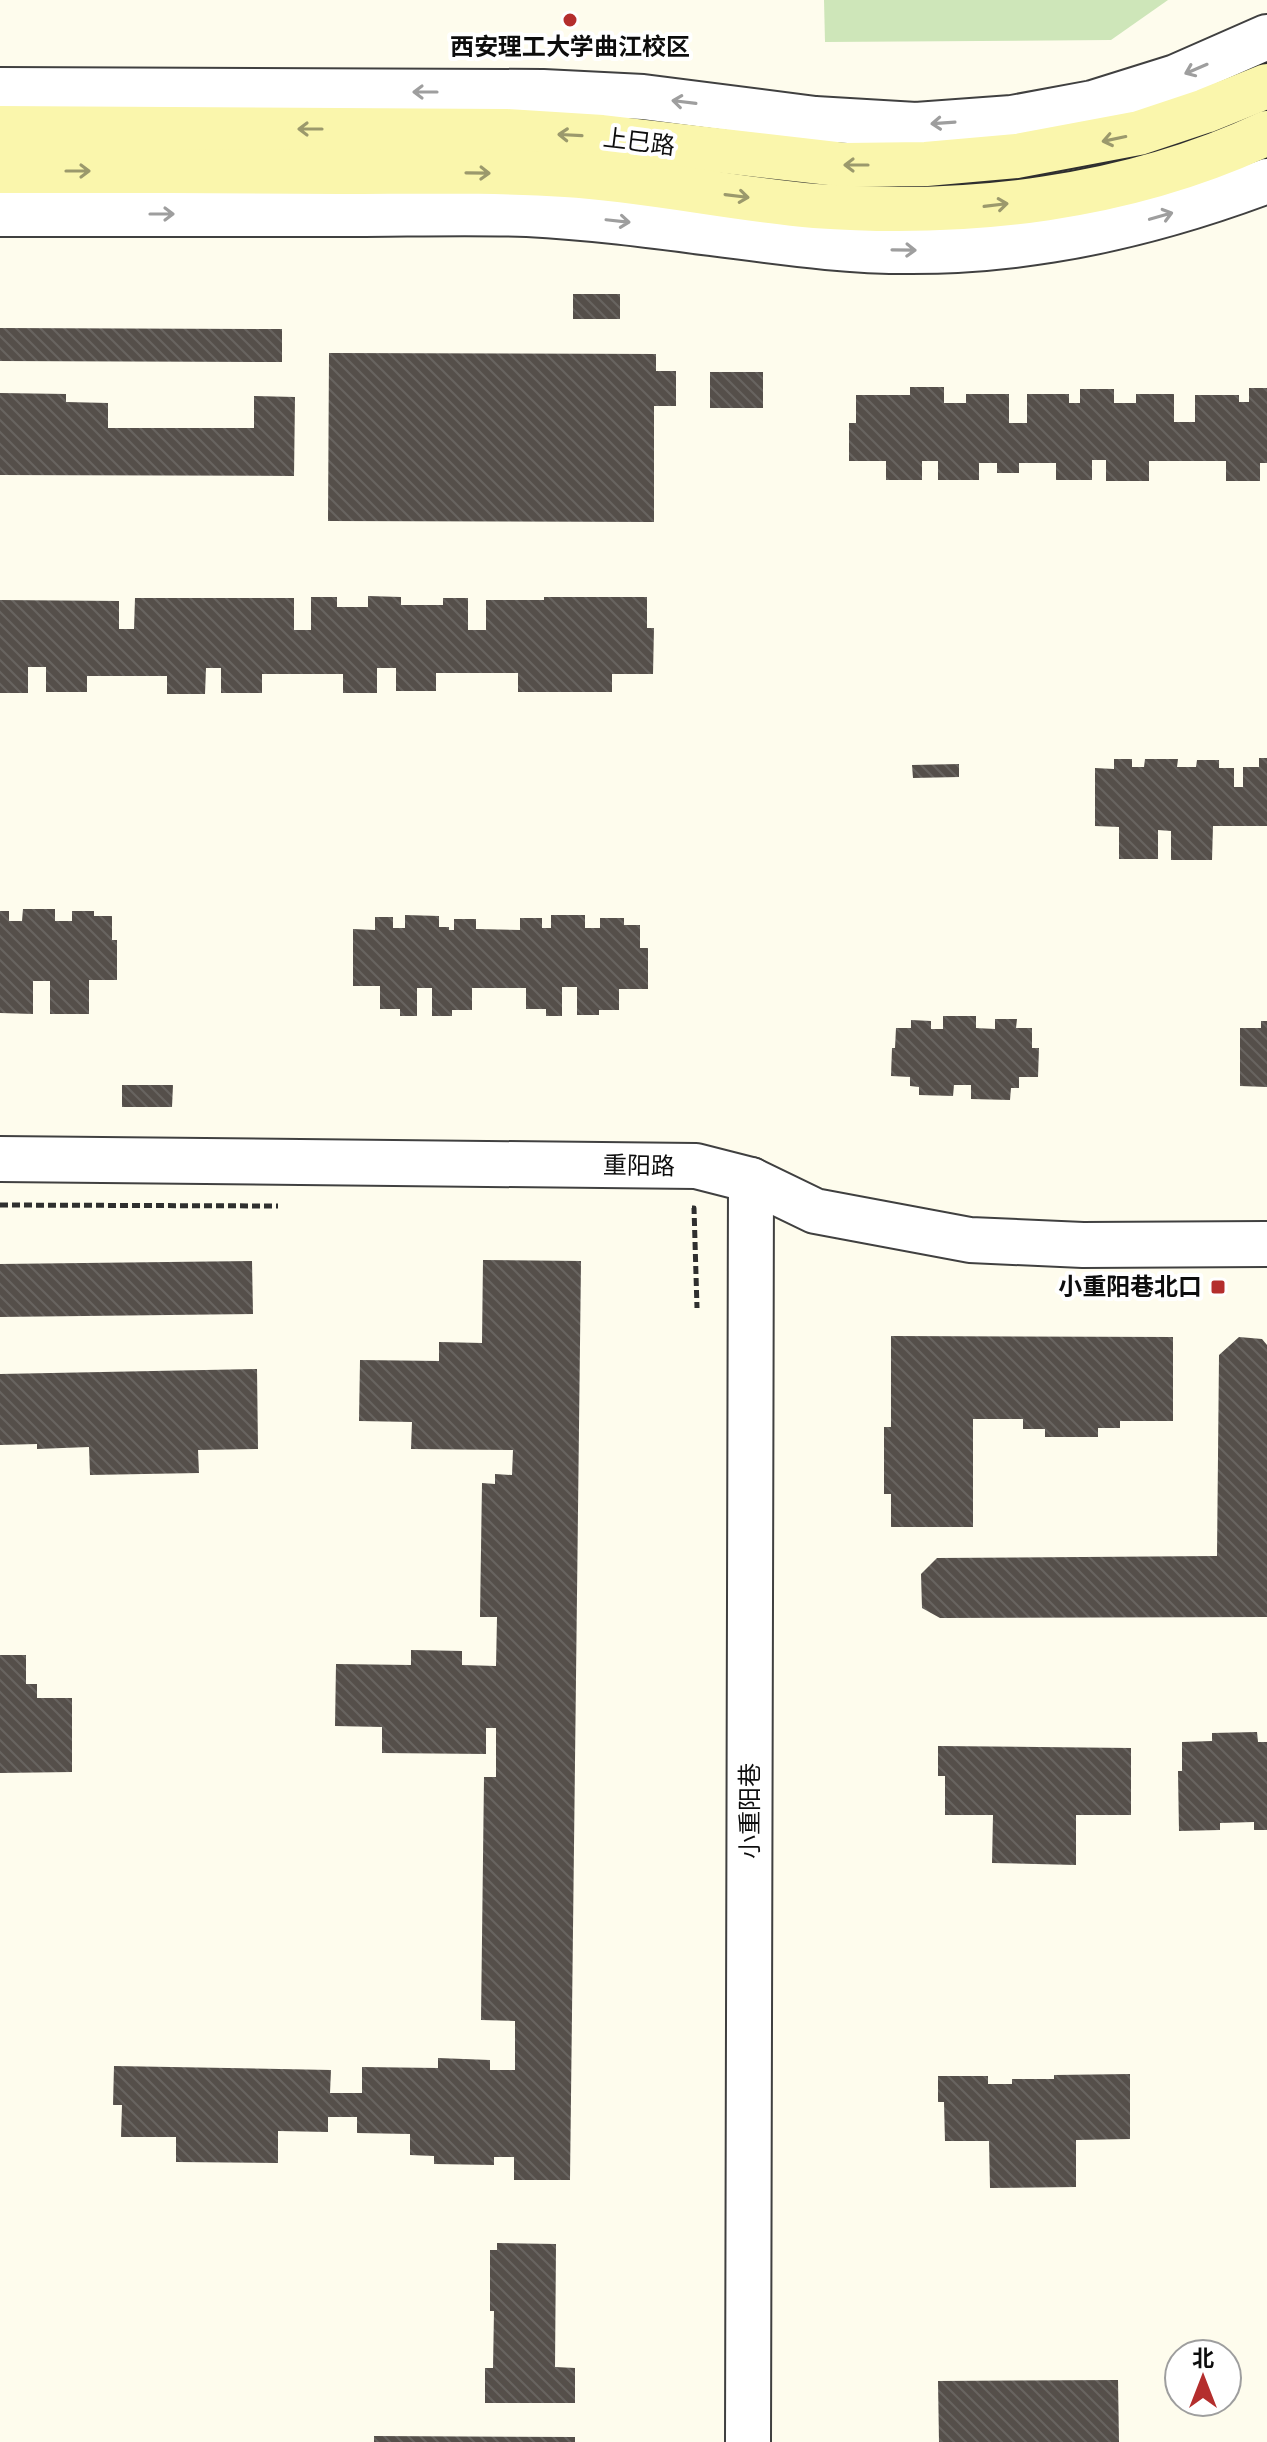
<svg xmlns="http://www.w3.org/2000/svg" width="1267" height="2442" font-family="'Times New Roman','Noto Sans SC',serif">
<style>
.grass{fill:#cee6b9}
.building{fill:url(#building-back-hatch)}
.lines{fill:none;stroke-linecap:round;stroke-linejoin:round}
.tertiary-casing{stroke:#404040;stroke-width:48}
.secondary-casing{stroke:#2f2f2f;stroke-width:48}
.path{stroke:#2f2f2f;stroke-width:5;stroke-dasharray:8 4;stroke-linecap:butt}
.tertiary{stroke:#fff;stroke-width:44}
.secondary{stroke:#faf6ac;stroke-width:44}
.oneway{stroke:#9e9e9e}
.oneway2{stroke:#9b996c}
.poi-dot{fill:#b42e2d;stroke:#fff;stroke-width:3}
.labels{text-anchor:middle;dominant-baseline:central;stroke-width:8;stroke-linejoin:round;paint-order:stroke}
.poi-label{font-size:24px;font-weight:bold;fill:#0d0d0d;stroke:#fff}
.street-label{font-size:24px;fill:#0d0d0d;stroke:#fff}
</style>
<defs>
<pattern id="building-back-hatch" width="6" height="6" patternUnits="userSpaceOnUse" patternTransform="scale(2)"><rect width="6" height="6" fill="#554f4a"/><path d="M-1 5l2 2M0 0l6 6M5-1l2 2" fill="none" stroke="#686460"/></pattern>
</defs>
<rect width="100%" height="100%" fill="#fefced"/>
<path class="grass" d="M824 0H1168L1111 40 825 42Z"/>
<g class="building">
<rect x="573" y="294" width="47" height="25"/>
<path d="M0 328 282 329V362L0 361Z"/>
<path d="M329 353 656 354V371H676V406H654V522L328 521Z"/>
<rect x="710" y="372" width="53" height="36"/>
<path d="M910 387H944V403H966V394H1009V423H1027V394H1069V403H1080V389H1114V403H1136V394H1174V422H1195V395H1239V402H1249V388H1267V463H1260V481H1226V461H1149V481H1106V460H1092V480H1056V463H1019V473H997V463H979V480H938V461H922V480H886V461H849V423H856V395H910Z"/>
<path d="M0 393 66 394V402L108 403V428H254V396L295 397 294 476 0 475Z"/>
<path d="M368 596 401 597V605H443V598H468V630H486V600H544V597H647V628H654L653 674H612V692H518V673H436V691H396V668H377V693H343V674H262V693H221V668H206L205 694H167V676H87V692H46V667H28V693H0V600L119 601V629H134L135 598H294V630H311V597H337V607H368Z"/>
<path d="M1259 758H1267V826H1213L1212 860H1171V831L1158 830V859H1119V827L1095 826V768L1114 769V759H1132V767H1144L1145 759H1178L1177 767H1196L1197 760H1219V768H1234V787H1243V767H1259Z"/>
<path d="M959 764V777L913 778 912 765Z"/>
<path d="M23 909H55V921H72V911H94V916H112V940H117V980H89V1014H50V981H33V1014L0 1013V911H9V921H22Z"/>
<path d="M405 915 439 916V927H449V930H454V919H476V929L520 930V918H542V928H551V915H585V928H600V918H624V925H640V948H648V989H619V1010H599V1015H577V987H562V1016H546V1009H526V988H472V1010H452V1016H432V988H417V1016H400V1009H380V986H353V929L375 930V917H393V928H405Z"/>
<path d="M943 1016H976V1028L995 1029V1019H1017L1016 1028H1032V1048H1039L1038 1077H1019V1088H1011L1010 1100 971 1099V1085H954L953 1096 919 1095V1087L910 1086V1077L891 1076 892 1048H895L896 1028H911V1020L931 1021V1029H943Z"/>
<path d="M1261 1021H1267V1087L1240 1086V1028H1261Z"/>
<path d="M122 1085H173L172 1107H122Z"/>
<path d="M483 1260 581 1261 570 2180H514V2157H494V2165L434 2164V2156L410 2155V2134L357 2133V2117H328V2132L278 2131V2163L176 2162V2137H121L122 2105H113L114 2066 331 2070 330 2093H362V2067L438 2068V2058L490 2060V2070H515V2021L481 2020 484 1777H496V1728H486V1754L382 1753V1727L335 1726 336 1664 411 1665V1650L462 1651V1665L496 1666 497 1617H480L482 1483 495 1484V1474L512 1475 513 1450 411 1449 412 1422 359 1421 360 1360 439 1361V1342L482 1343Z"/>
<path d="M252 1261 253 1314 0 1317V1264Z"/>
<path d="M891 1336 1173 1337V1421H1120V1428H1098V1437H1045V1429H1023V1419H973V1527H891V1494H884V1427H891Z"/>
<path d="M1239 1337 1262 1339 1267 1345V1617L940 1618 922 1608 921 1574 937 1558 1217 1556 1219 1355Z"/>
<path d="M257 1369 258 1449 198 1450 199 1473 90 1475 89 1447 37 1449V1444L0 1445V1374Z"/>
<path d="M0 1655H26V1684H37V1698H72V1772L0 1773Z"/>
<path d="M1257 1732 1258 1742H1267V1830H1254V1822L1220 1823V1830L1179 1831 1178 1771H1182V1742L1212 1741V1733Z"/>
<path d="M938 1746 1131 1748V1815H1076V1865L992 1863 993 1815H945V1776H938Z"/>
<path d="M1130 2074V2139L1076 2140V2187L990 2188 989 2141H945L944 2102H938V2076H988V2084H1012V2079H1054V2075Z"/>
<path d="M497 2243 556 2244 555 2367 575 2368V2403H485V2368H493L494 2311H490V2250H497Z"/>
<path d="M1118 2380 1119 2442H939L938 2381Z"/>
<path d="M374 2436 575 2437V2442H374Z"/>
</g>
<g class="lines">
<defs>
<g id="tertiary">
<path d="M0 90 543 92 643 97 815 119 916 125 1012 118 1093 103 1176 77 1267 37"/>
<path d="M0 214C116 214 231 214 347 214 407 214 467 212 527 214 627 219 726 237 827 247 981 262 1123 235 1267 181"/>
<path d="M0 1159 696 1166 751 1180 815 1211 970 1240 1083 1245 1267 1244"/>
<path d="M748 2442 751 1180"/>
</g>
<g id="secondary">
<path d="M0 128 506 131 602 137 846 165 926 164 1017 156 1139 133 1205 111 1267 86"/>
<path d="M0 171C114 171 227 171 341 172 416 172 491 170 566 175 649 180 732 199 815 206 968 217 1127 199 1267 133"/>
</g>
</defs>
<use href="#tertiary" class="tertiary-casing"/>
<use href="#secondary" class="secondary-casing"/>
<g class="path">
<path d="M0 1205 278 1206"/>
<path d="M692 1208H694L697 1308"/>
</g>
<use href="#tertiary" class="tertiary"/>
<use href="#secondary" class="secondary"/>
</g>
<defs><path id="oneway-shaft" d="M-6 0H5M1.5-3L5.5 0L1.5 3" fill="none" stroke-width="1.6" stroke-linecap="round" stroke-linejoin="round" transform="scale(2)"/></defs>
<g class="oneway">
<use href="#oneway-shaft" transform="translate(1196 69) rotate(157)"/>
<use href="#oneway-shaft" transform="translate(425 92) rotate(-180)"/>
<use href="#oneway-shaft" transform="translate(684 102) rotate(-173)"/>
<use href="#oneway-shaft" transform="translate(943 123) rotate(176)"/>
<use href="#oneway-shaft" transform="translate(162 214)"/>
<use href="#oneway-shaft" transform="translate(1161 216) rotate(-16)"/>
<use href="#oneway-shaft" transform="translate(618 221) rotate(6)"/>
<use href="#oneway-shaft" transform="translate(904 250) rotate(1)"/>
</g>
<g class="oneway2">
<use href="#oneway-shaft" transform="translate(310 129) rotate(-180)"/>
<use href="#oneway-shaft" transform="translate(570 135) rotate(-177)"/>
<use href="#oneway-shaft" transform="translate(1114 139) rotate(168)"/>
<use href="#oneway-shaft" transform="translate(856 165) rotate(180)"/>
<use href="#oneway-shaft" transform="translate(78 171)"/>
<use href="#oneway-shaft" transform="translate(478 173) rotate(1)"/>
<use href="#oneway-shaft" transform="translate(737 196) rotate(7)"/>
<use href="#oneway-shaft" transform="translate(996 205) rotate(-7)"/>
</g>
<g class="poi-dot">
<circle cx="570" cy="20" r="8"/>
<rect x="1210" y="1279" width="16" height="16" rx="4"/>
</g>
<g class="labels">
<g class="poi-label">
<text x="570" y="47">西安理工大学曲江校区</text>
<text x="1202" y="1287" text-anchor="end">小重阳巷北口</text>
</g>
<g class="street-label">
<text transform="translate(639 142) rotate(7)">上巳路</text>
<text transform="translate(639 1166) rotate(1)">重阳路</text>
<text transform="translate(750 1811) rotate(-90)">小重阳巷</text>
</g>
</g>
<g transform="translate(1203 2378)"><circle r="38" fill="#ffffff" stroke="#9e9e9e" stroke-width="2"/>
<path d="M0-6L14 30L0 20L-14 30Z" fill="#b42e2d"/>
<text y="-12" font-size="22" font-weight="bold" text-anchor="middle" fill="#0d0d0d">北</text>
</g>
</svg>
